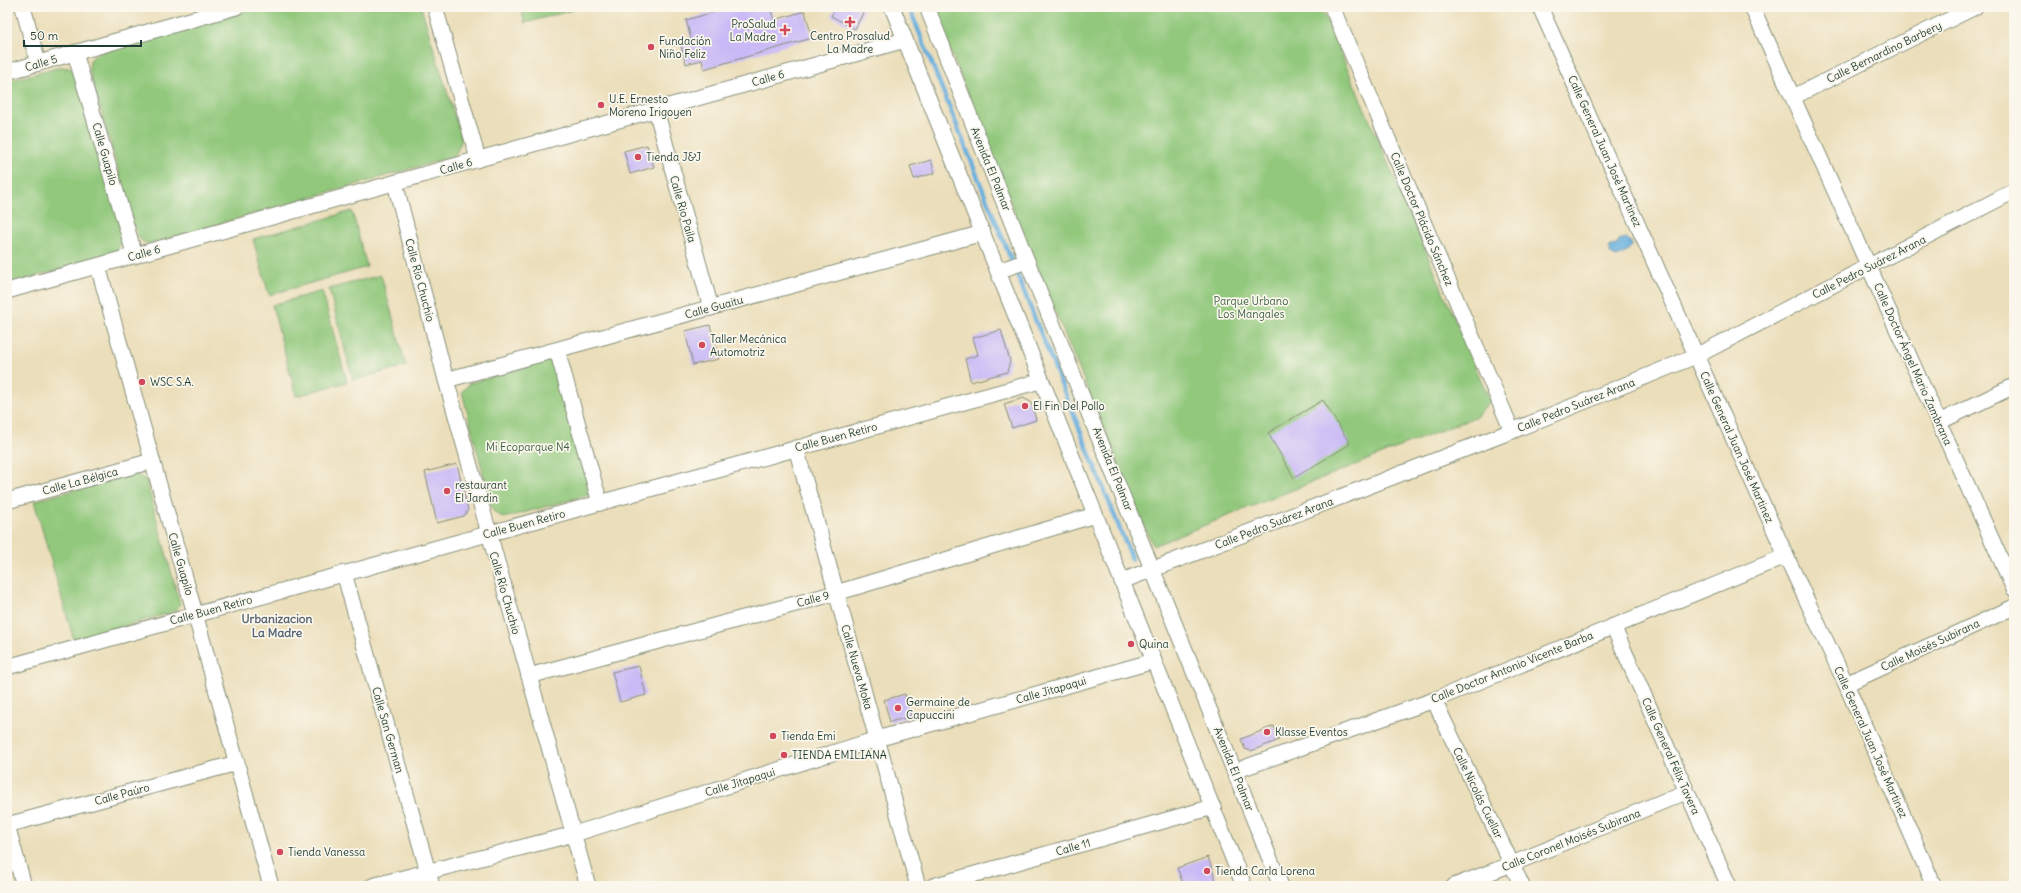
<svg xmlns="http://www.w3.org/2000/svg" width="2021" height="893" font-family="Delius,sans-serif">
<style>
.green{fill:#91c87b;stroke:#588258}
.water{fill:#66afde;stroke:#427689}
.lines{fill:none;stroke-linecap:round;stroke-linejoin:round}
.stream{stroke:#66afde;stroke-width:4.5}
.building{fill:#c9b9f6}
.minor-casing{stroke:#858e77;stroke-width:17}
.minor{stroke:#fff;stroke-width:15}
.poi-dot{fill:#d1495b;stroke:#fbf7ec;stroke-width:1.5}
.labels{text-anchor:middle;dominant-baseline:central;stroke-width:3.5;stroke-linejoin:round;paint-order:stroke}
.poi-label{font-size:11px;fill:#1f3d34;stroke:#fbf7ec;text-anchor:start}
.street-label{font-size:11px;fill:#1f3d34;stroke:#fbf7ec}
.park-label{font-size:11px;fill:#3c6046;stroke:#fbf7ec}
.neighbourhood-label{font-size:12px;font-weight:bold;fill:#5a6878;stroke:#fbf7ec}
</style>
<rect width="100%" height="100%" fill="#fbf7ec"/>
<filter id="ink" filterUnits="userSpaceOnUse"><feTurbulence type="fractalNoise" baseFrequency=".025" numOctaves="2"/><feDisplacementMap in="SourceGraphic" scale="8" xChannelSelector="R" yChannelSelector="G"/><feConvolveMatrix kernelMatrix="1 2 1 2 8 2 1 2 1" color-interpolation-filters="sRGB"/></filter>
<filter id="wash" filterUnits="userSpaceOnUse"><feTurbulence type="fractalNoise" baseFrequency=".012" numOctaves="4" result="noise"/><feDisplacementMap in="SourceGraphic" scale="16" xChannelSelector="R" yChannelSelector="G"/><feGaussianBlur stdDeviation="0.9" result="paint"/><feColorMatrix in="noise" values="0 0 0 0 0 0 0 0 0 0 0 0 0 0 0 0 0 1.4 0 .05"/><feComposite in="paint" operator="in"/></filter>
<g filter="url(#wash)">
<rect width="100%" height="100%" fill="#ebdeba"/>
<g class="green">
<path d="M260 7H421L462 140 455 156 149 244 142 241 137 235 89 70 90 60 98 53Z"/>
<path d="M520 7H583L525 23Z"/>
<path d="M933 7H1321L1490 401 1477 416 1153 546 1030 251Z"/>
<path d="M61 67 70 68 76 74 123 235 120 245 114 255 7 284V81Z"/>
<path d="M352 211 367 267 269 295 253 239Z"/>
<path d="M381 275 406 366 353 380 329 289Z"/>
<path d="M322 291 347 382 296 396 272 305Z"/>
<path d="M554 359 592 494 504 518 493 511 462 392 470 383Z"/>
<path d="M135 474 146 480 180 604 176 611 74 641 34 501Z"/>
</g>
<path class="water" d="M1627 238 1631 242 1632 246 1622 255 1616 257 1609 253 1610 246 1617 245 1619 240Z"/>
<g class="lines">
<path class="stream" d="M909 7 1132 559"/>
</g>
<g id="blocks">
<g class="building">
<path d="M732 7H770L774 20 805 11 812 38 704 69 702 60 686 64 680 42 691 39 686 20Z"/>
<path d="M836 7H856L864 11 855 29 831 16Z"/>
<path d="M647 145 654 167 630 174 624 151Z"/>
<path d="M931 160 935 173 914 179 910 166Z"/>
<path d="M710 325 719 359 693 365 685 331Z"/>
<path d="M1001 330 1010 361 1007 372 971 382 965 359 978 355 973 338Z"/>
<path d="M1023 398 1031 402 1036 420 1012 428 1004 404Z"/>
<path d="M1323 400 1350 444 1294 478 1268 433Z"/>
<path d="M457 464 468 510 464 516 437 523 425 472Z"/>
<path d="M639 666 646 695 620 702 612 672Z"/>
<path d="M905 694 911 716 890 722 884 700Z"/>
<path d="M1274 726 1279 740 1251 751 1245 749 1241 739Z"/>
<path d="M1208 857 1216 880 1200 886H1184L1177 868Z"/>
</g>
</g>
</g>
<g filter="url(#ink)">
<use href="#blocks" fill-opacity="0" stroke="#858e77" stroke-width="1"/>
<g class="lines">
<defs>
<g id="minor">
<path d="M23 7 38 63"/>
<path d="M435 7 478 159"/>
<path d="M892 7 1244 886"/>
<path d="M927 7 1027 261 1281 886"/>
<path d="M1332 7 1512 431"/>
<path d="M1540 7 1786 556 1846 684 1934 886"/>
<path d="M1752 7 2014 589"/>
<path d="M75 53 135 256"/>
<path d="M7 72 236 7"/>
<path d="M1793 97 1975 7"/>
<path d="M656 110 711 308"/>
<path d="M395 183 446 380 588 886"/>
<path d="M98 266 271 886"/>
<path d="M998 271 1027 261"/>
<path d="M7 291 905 40"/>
<path d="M557 350 600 503"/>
<path d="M446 380 983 233"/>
<path d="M1939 422 2014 386"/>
<path d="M796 448 918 886"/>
<path d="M7 501 152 461"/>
<path d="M344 573 432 886"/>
<path d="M1122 581 1512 431 1696 356 2014 191"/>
<path d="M1613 626 1729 886"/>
<path d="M7 667 1040 381"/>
<path d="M529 676 836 593 1095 515"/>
<path d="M1846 684 2014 607"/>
<path d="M1434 700 1522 886"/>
<path d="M1235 771 1434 700 1786 556"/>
<path d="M24 886 7 825 237 763"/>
<path d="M372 886 574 834 877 739 1154 661"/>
<path d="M933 886 1213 807"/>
<path d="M1454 886 1512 864 1686 792"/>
</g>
</defs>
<use href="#minor" class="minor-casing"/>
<use href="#minor" class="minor"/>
</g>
</g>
<g class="poi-dot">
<path d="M848 16h4v4h4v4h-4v4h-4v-4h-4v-4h4z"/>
<path d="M783 24h4v4h4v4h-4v4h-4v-4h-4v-4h4z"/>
<circle cx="651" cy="47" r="4"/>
<circle cx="601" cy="105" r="4"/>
<circle cx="638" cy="157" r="4"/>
<circle cx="702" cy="345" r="4"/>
<circle cx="142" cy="382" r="4"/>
<circle cx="1025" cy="406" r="4"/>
<circle cx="447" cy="491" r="4"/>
<circle cx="1131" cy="644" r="4"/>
<circle cx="898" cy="708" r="4"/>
<circle cx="1267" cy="732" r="4"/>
<circle cx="773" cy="736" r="4"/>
<circle cx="784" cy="755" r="4"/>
<circle cx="280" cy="852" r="4"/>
<circle cx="1207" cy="871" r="4"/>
</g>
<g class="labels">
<g class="poi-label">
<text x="776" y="24" text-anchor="end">ProSalud<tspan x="776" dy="13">La Madre</tspan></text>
<text x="850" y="36" text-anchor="middle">Centro Prosalud<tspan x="850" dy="13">La Madre</tspan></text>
<text x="659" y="41">Fundación<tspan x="659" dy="13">Niño Feliz</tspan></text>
<text x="609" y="99">U.E. Ernesto<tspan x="609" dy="13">Moreno Irigoyen</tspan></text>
<text x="646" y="157">Tienda J&amp;J</text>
<text x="710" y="339">Taller Mecánica<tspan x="710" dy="13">Automotriz</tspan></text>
<text x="150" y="382">WSC S.A.</text>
<text x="1033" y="406">El Fin Del Pollo</text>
<text x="455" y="485">restaurant<tspan x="455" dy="13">El Jardin</tspan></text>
<text x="1139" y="644">Quina</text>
<text x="906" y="702">Germaine de<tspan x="906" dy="13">Capuccini</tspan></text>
<text x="1275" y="732">Klasse Eventos</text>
<text x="781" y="736">Tienda Emi</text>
<text x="792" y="755">TIENDA EMILIANA</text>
<text x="288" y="852">Tienda Vanessa</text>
<text x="1215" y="871">Tienda Carla Lorena</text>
</g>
<g class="street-label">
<text transform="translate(1884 52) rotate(-26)">Calle Bernardino Barbery</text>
<text transform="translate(41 63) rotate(-16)">Calle 5</text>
<text transform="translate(768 78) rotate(-16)">Calle 6</text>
<text transform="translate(1605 151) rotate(66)">Calle General Juan José Martinez</text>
<text transform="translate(105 154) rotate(74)">Calle Guapilo</text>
<text transform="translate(456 166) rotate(-16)">Calle 6</text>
<text transform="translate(991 169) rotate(68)">Avenida El Palmar</text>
<text transform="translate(683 209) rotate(74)">Calle Rio Paila</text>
<text transform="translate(1422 219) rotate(67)">Calle Doctor Plácido Sánchez</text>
<text transform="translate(144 253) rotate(-16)">Calle 6</text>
<text transform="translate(1869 267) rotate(-27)">Calle Pedro Suárez Arana</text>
<text transform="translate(420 280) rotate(75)">Calle Río Chuchio</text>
<text transform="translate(714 307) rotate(-15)">Calle Guaitu</text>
<text transform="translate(1913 364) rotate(66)">Calle Doctor Ángel Mario Zambrana</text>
<text transform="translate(1576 405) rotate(-22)">Calle Pedro Suárez Arana</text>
<text transform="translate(836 437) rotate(-15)">Calle Buen Retiro</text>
<text transform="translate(1737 447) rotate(66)">Calle General Juan José Martinez</text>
<text transform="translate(1113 469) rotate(68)">Avenida El Palmar</text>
<text transform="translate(80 481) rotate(-15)">Calle La Bélgica</text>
<text transform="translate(1274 523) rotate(-21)">Calle Pedro Suárez Arana</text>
<text transform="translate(524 524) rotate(-15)">Calle Buen Retiro</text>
<text transform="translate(181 564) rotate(74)">Calle Guapilo</text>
<text transform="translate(505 593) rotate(74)">Calle Río Chuchio</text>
<text transform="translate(813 599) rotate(-15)">Calle 9</text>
<text transform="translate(211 610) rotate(-15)">Calle Buen Retiro</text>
<text transform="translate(1930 645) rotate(-25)">Calle Moisés Subirana</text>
<text transform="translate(857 667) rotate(74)">Calle Nueva Moka</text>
<text transform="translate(1512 667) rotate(-22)">Calle Doctor Antonio Vicente Barba</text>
<text transform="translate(1051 690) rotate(-16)">Calle Jitapaqui</text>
<text transform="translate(388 730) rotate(74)">Calle San German</text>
<text transform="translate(1871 742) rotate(66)">Calle General Juan José Martinez</text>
<text transform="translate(1671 756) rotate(66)">Calle General Félix Tavera</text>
<text transform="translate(1234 769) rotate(68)">Avenida El Palmar</text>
<text transform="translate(740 782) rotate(-17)">Calle Jitapaqui</text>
<text transform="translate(1478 793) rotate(64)">Calle Nicolás Cuellar</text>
<text transform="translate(122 794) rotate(-15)">Calle Paúro</text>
<text transform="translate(1571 840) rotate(-22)">Calle Coronel Moisés Subirana</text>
<text transform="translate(1073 847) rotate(-16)">Calle 11</text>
</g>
<g class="park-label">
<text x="1251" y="301">Parque Urbano<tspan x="1251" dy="13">Los Mangales</tspan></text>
<text x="528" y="447">Mi Ecoparque N4</text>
</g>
<g class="neighbourhood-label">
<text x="277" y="618">Urbanizacion<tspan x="277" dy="14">La Madre</tspan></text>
</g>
</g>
<rect width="2021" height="893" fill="none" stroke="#fbf7ec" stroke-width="24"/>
<path d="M24 40v6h117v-6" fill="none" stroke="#1f3d34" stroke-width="2"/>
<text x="30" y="40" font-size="12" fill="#1f3d34" stroke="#fbf7ec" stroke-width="3" paint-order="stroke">50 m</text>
</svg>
